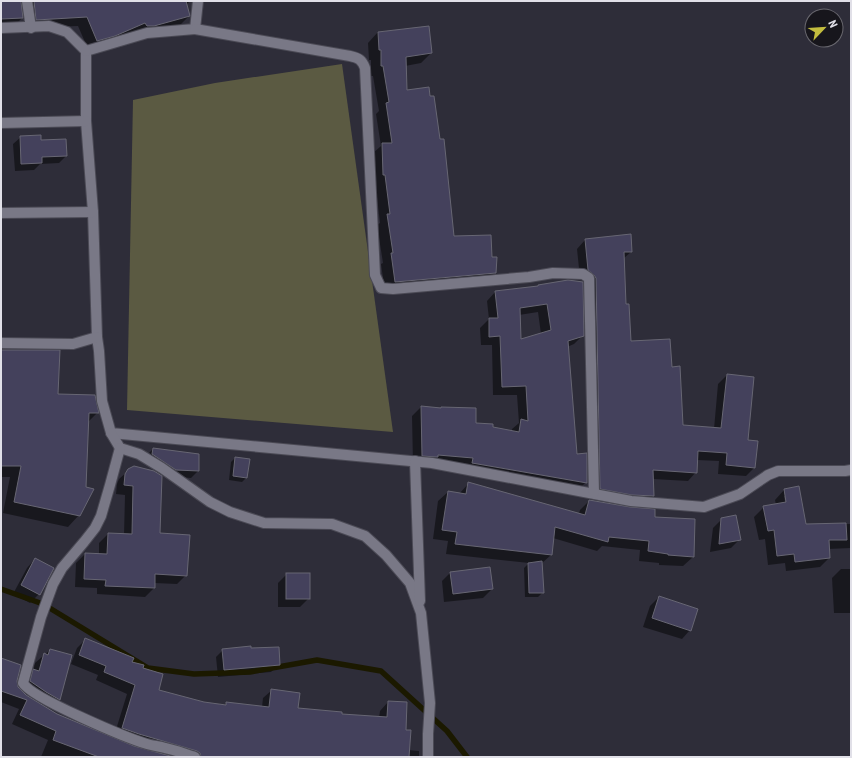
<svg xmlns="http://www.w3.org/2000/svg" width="852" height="758" font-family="'Roboto Condensed',sans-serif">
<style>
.green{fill:#5b5a42}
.shadow{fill:#0007;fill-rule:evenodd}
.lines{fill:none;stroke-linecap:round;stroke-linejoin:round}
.stream{stroke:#1b1900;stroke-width:5.5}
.building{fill:#44415c;stroke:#676673;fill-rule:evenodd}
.minor-casing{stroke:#4b4a55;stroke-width:12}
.minor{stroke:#797886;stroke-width:10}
</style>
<rect width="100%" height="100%" fill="#2e2d39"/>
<path class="green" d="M342 64 393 432 127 410 133 100 215 83Z"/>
<g class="shadow">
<path d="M1 1H190L186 5 189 16 180 25 144 34 138 35 137 31 105 44 88 49 78 26 28 28 25 9 20 3 22 18 13 27H1Z"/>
<path d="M428 27 431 53 421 63 405 66 406 91 453 237 491 258 495 273 485 283 385 292 381 264 383 263 377 225 380 223 372 154 381 146 376 114 379 111 373 76H371V60H369L368 43 378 32Z"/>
<path d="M21 137 40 141 66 156 59 163 40 164 34 170 15 171 13 144Z"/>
<path d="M585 240 631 252 623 259 625 305 630 342 671 368 682 426 714 429 718 384 727 375 754 468 746 476 718 474 719 461 697 460 696 472 688 481 653 479V496L645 504 592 497 586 283 580 278 577 249Z"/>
<path d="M538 285 583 335 574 344 567 347 576 455 586 482 577 491 413 464 412 416 421 407 440 409 441 408 475 424 512 431V429L519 423 517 395H493L492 345H481L480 328 489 319 487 301 496 291 536 287ZM538 312 541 334 520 341 519 315Z"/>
<path d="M1 351 57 395 94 396 97 413 87 423 79 515 68 527 3 513 10 477H1Z"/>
<path d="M153 449 198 471 191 478 168 476 146 456Z"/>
<path d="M235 458 246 478 242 482 229 480 231 462Z"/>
<path d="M129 470 159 534 186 575 177 584 154 583V588L145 597 97 594V588L75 587 76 563 85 554H99V543L108 534 124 535 125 495 116 494 117 484 119 479Z"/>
<path d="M469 483 579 514 580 510 589 501 654 518 693 557 683 566 659 565V563L639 561 640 550 602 546 597 551 553 538 551 555 541 564 543 592 538 597H525L524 568 529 563 446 554 448 541 433 539 438 501 448 492 459 494Z"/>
<path d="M784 490 806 525 851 524V548L828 549 829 558 820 567 786 571 785 563 768 565 765 539 759 540 754 517 764 507 776 505 775 500ZM784 496H786V507Z"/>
<path d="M722 519 740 539 731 548 710 552 713 528Z"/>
<path d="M35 559 39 594 30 603 13 594 27 568Z"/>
<path d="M841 569H851V613H834L832 578Z"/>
<path d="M450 573 492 589 483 598 444 602 442 581Z"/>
<path d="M287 574 309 598 300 607H278V583Z"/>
<path d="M659 597 690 630 682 639 643 627 650 606Z"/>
<path d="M86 639 131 662 141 669 157 691 204 702 224 705 226 703 262 707 263 698 272 690 297 709 341 715 379 718 380 711 388 702 405 730 408 750 419 751V757H182L114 736 127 694 96 680 98 675 71 664 77 648Z"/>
<path d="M50 650 59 699 50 708 37 701 22 690 25 679 33 672 35 663Z"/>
<path d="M223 650 279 665 271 672 218 677 216 657Z"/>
<path d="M1 659 16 681 17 688 26 696 57 715 134 747 168 757H41L48 740 12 724 19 709 1 702Z"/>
</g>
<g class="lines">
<path class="stream" d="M1 589 43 604 148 668 194 674 250 672 317 660 381 671 447 731 467 757"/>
</g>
<g class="building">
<path d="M1 1H21L23 18 1 19Z"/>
<path d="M34 1H186L190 16 154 26H147L145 23 115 36 97 41 87 17 36 20Z"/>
<path d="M429 26 432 53 406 57 407 90 429 87 430 96H434L440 139H444L454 236 491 235 492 257H497L496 273 395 282 391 253H393L387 214H390L385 175H383L382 143H392L386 103 389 102 383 66H381V50H379L378 32Z"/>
<path d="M41 135V140L66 139 67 156 42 157V163L21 164 20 136Z"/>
<path d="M631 234 632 252H624L626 304H629L631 341 670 339 672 367 680 366 683 425 721 428 727 374 754 377 748 440 758 441 755 468 726 465 727 453 698 451 697 473 653 470 654 496 632 495 600 489 596 278 594 275 588 270 585 239Z"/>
<path d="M568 280 583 282 584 336 568 341 577 454 587 453V483L472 463 473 458 438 455V457H436L422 456 421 406 441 408V407L476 408V423L493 424V427L519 432 521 419 528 421 526 386 502 387 500 336 489 337V318H498L495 291 538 286V285ZM547 304 551 330 521 339 520 308Z"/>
<path d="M1 350H60L58 394 95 395 99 413H89L86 487 94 489 80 516 14 502 21 466H1Z"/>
<path d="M153 448 199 454V471L176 470 152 454Z"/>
<path d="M235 457 250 459 247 478 233 476Z"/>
<path d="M134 466 154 471 162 476 160 533 190 535 187 576 155 574V588L105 586 106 580 84 579 85 553 107 554 108 533 132 534 133 486 124 485 125 474 128 469Z"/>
<path d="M468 482 585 515 589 500 630 507 655 509V517L695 519 694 557 668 555V554L648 551 649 541 609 537 608 542 555 527 552 555 455 544 457 532 442 530 448 491 466 494Z"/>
<path d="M799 486 806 524 846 523 847 540H829L830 558 795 562 794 554 777 556 774 530 768 531 763 506 786 502 784 489Z"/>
<path d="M736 515 741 540 719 544 721 518Z"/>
<path d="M35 558 54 568 40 595 21 585Z"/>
<path d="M542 561 544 593H529L528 563Z"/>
<path d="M490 567 493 589 453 594 450 572Z"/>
<rect x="286" y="573" width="24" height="26"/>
<path d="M659 596 698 609 691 631 652 618Z"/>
<path d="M85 638 134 658 132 662 144 665 143 668 163 674 159 690 204 702 226 705V702L269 707 271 689 300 693 298 708 342 712V714L387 717 388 701 407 702 406 730H411L409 757H201L200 753 197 751 139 734 122 728 135 685 104 672 106 666 79 655Z"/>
<path d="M251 646V648L279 647 280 665 224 670 222 649Z"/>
<path d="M50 649 72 655 60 700 46 692 30 681 33 669 39 671 44 653 48 655Z"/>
<path d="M1 658 21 665 17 681 18 687 26 695 57 714 134 746 174 757H99L53 740 56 731 20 715 27 700 1 691Z"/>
</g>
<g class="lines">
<defs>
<g id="minor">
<path d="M27 1 31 28"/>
<path d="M198 1 195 29 147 33 86 51V121L93 212 97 337 99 351 102 401 111 433 432 463 631 501 704 507 740 494 768 475 778 471H845L851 470"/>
<path d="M1 28 49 26 67 32 86 51"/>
<path d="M195 29 350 56C359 58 362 60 365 68L375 275 381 288 393 289 529 277 553 273 583 274 589 278 594 493"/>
<path d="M1 123 86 121"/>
<path d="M1 213 93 212"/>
<path d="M1 343 73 344 97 337"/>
<path d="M111 433 120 448 139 454 162 468 210 502 230 512 264 523 332 524 365 536 386 555 410 583 421 613 430 703 428 734V757"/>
<path d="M120 448 110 485 101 516 95 528 84 542 62 568 53 584 41 617 23 683C31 698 127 738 147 744 153 746 159 746 165 748 175 750 185 754 195 757"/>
<path d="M415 461 420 601"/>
</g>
</defs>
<use href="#minor" class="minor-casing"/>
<use href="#minor" class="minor"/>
</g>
<rect width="852" height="758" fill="none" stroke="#e1e0e8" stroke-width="4"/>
<g transform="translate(824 28) rotate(65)"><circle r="19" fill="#17161c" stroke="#68676e"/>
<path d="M0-3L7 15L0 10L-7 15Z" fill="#c3bd3e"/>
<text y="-6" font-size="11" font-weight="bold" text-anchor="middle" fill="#e1e0e8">N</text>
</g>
</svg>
